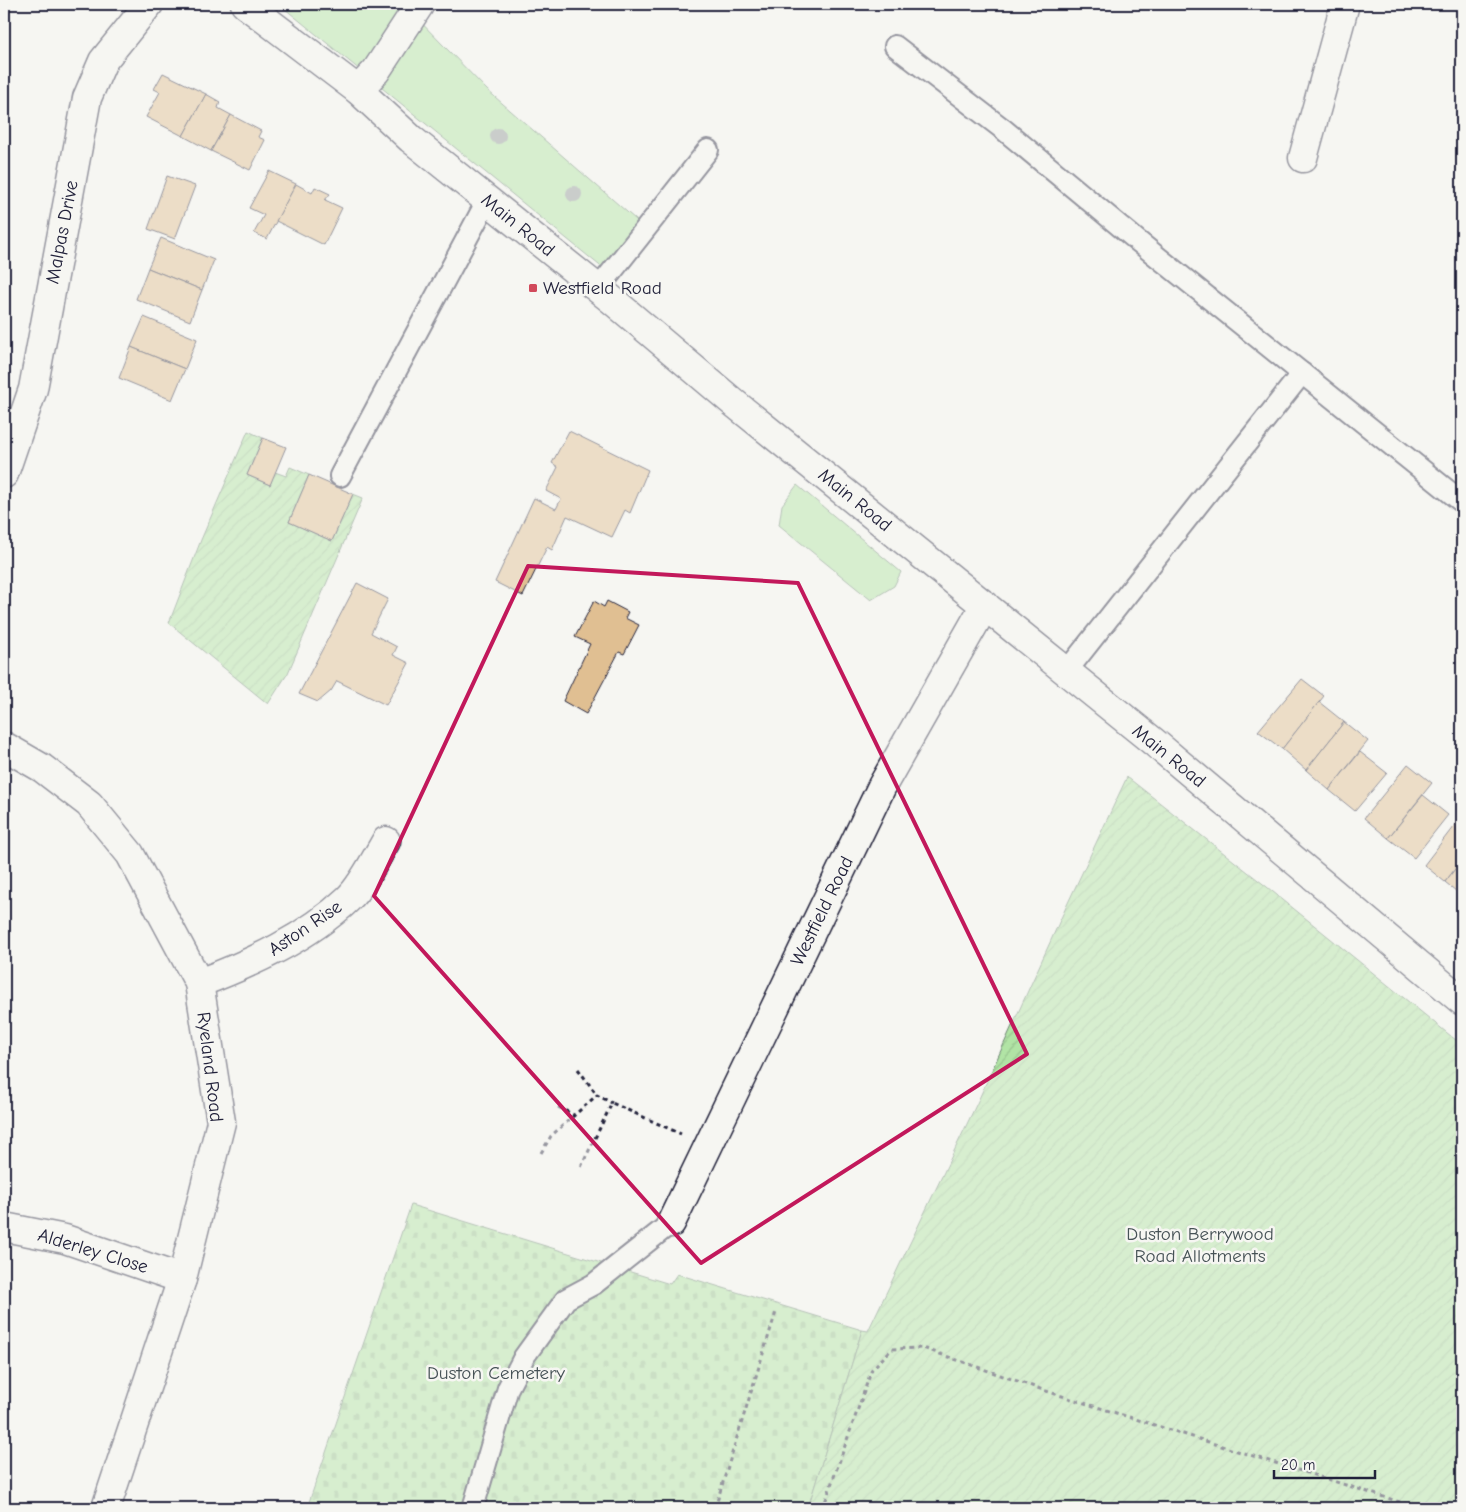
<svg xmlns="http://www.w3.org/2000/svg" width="1466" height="1512" font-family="'Comic Neue',sans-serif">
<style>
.green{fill:#b1e4a5;stroke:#6a8370}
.cemetery{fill:url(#cemetery-stones);stroke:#6a8370}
.garden{fill:url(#garden-furrows);stroke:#6a8370}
.building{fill:#e0bf92;stroke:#22223b}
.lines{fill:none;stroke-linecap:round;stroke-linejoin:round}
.service-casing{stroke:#22223b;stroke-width:24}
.minor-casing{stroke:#22223b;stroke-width:31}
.tertiary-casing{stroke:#22223b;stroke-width:31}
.path{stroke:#22223b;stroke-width:3;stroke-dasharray:4 4;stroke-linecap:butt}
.service{stroke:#f6f6f2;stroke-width:20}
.minor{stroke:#f6f6f2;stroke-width:28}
.tertiary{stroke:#f6f6f2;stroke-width:28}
.tree{fill:#959c9c}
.marked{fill:none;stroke:#c2185b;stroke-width:4;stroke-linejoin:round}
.poi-dot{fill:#d1495b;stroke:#f6f6f2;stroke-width:2}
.labels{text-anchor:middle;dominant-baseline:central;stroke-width:5;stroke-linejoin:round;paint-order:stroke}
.street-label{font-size:19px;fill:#22223b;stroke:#f6f6f2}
.poi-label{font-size:19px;fill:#22223b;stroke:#f6f6f2;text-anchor:start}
.park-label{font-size:19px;fill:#465256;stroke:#f6f6f2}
</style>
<defs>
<pattern id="cemetery-stones" width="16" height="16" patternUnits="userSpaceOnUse" patternTransform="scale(1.25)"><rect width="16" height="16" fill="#b1e4a5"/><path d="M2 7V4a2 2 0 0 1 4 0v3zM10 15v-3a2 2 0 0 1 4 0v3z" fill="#98c38f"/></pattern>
<pattern id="garden-furrows" width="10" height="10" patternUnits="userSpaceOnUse" patternTransform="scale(1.25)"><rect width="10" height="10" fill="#b1e4a5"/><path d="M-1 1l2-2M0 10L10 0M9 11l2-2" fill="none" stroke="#98c38f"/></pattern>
</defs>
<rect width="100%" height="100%" fill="#f6f6f2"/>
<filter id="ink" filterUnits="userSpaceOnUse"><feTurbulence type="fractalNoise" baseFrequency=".02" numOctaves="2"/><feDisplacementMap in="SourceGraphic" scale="10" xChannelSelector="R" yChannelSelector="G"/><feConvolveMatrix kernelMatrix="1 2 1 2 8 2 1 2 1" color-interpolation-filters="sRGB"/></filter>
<g filter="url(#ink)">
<g class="green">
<path d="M279 4H403L487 90 643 226 610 274Z"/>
<path d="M797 485 901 572 894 586 871 600 779 525 782 505Z"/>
</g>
<path class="cemetery" d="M411 1205 670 1284 677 1274 862 1330 808 1508H307Z"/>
<g class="garden">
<path d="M248 431 263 438 247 475 270 485 275 472 286 476 290 467 309 475 289 522 332 541 353 494 363 498 288 673 268 704 169 623 201 540Z"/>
<path d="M1127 777 1267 887 1462 1045V1508H808L862 1330 868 1331 978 1101 1067 905Z"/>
</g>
<g class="building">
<path d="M163 73 206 94 183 136 146 117 160 92 154 89Z"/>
<path d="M206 94 220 102 218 108 231 115 211 151 183 136Z"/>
<path d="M231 115 261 131 258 137 265 140 250 170 211 151Z"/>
<path d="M269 171 296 184 267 239 254 233 264 215 249 208Z"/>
<path d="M167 176 195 186 175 239 148 229Z"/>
<path d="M296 184 312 193 315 187 330 194 325 200 342 208 324 245 276 221Z"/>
<path d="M161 238 214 260 202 290 148 268Z"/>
<path d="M148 268 202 290 190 321 136 299Z"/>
<path d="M144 317 197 339 185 369 131 347Z"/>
<path d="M131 347 185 369 172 400 119 378Z"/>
<path d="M569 431 648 470 630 513 625 510 612 537 567 516 552 550 547 547 523 596 495 582 534 498 556 509 561 499 546 491 558 467 552 463Z"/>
<path d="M263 438 286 447 270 485 247 475Z"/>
<path d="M309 475 353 494 332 541 289 522Z"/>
<path d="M357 583 388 599 371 633 397 647 393 655 409 663 386 705 337 681 331 691 318 702 299 694Z"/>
<path d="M594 601 604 607 607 601 628 612 625 618 639 625 624 654 619 652 586 714 563 701 590 644 575 637Z"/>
<path d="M1302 679 1324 696 1282 749 1258 731Z"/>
<path d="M1319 702 1344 722 1306 770 1282 749Z"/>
<path d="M1344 722 1368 741 1329 790 1306 770Z"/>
<path d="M1360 752 1387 773 1355 811 1329 790Z"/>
<path d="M1408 764 1432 783 1388 838 1364 818Z"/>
<path d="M1423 795 1448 815 1414 858 1388 838Z"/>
<path d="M1460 818 1462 820V860L1445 882 1424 865Z"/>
<path d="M1462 860V896L1445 882Z"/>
</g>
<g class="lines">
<defs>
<g id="service">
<path d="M895 46 1003 129 1139 242 1462 502"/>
<path d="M598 289 708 150"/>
<path d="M340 476 488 199"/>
<path d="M1066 672 1302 373"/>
<path d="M473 1508 508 1388 524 1357 566 1299 594 1284 671 1223"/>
</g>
<g id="minor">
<path d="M358 90 376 71 420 4"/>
<path d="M1303 158 1345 4"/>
<path d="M4 474 33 389 87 98 103 61 149 4"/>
<path d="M4 746 42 768 89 804 130 854 199 983 221 1122 182 1279 106 1508"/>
<path d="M199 983C252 963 307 938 348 899 362 886 376 858 386 841"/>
<path d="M671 1223 882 786 985 605"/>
<path d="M4 1227 65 1239 182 1279"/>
</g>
<path id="tertiary" d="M245 4 358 90 411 139 612 300 734 403 1155 743 1462 1001"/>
</defs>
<use href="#service" class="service-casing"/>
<use href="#minor" class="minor-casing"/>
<use href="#tertiary" class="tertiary-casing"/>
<g class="path">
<path d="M578 1069 597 1095"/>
<path d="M558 1107 574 1115"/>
<path d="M541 1153 551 1136 597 1095 612 1103"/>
<path d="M581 1167 612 1103 681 1134"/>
<path d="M715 1508 776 1312"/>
<path d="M823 1508 872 1369 892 1349 923 1348 1046 1391 1419 1508"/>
</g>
<use href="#service" class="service"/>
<use href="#minor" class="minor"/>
<use href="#tertiary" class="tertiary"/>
</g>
<g class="tree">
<circle cx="498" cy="136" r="8"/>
<circle cx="574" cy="194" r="8"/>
</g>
</g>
<path d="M0 0H1466V1512H0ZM528 566 798 583 1027 1054 701 1263 374 896Z" fill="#f6f6f2" fill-opacity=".55" fill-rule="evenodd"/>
<path class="marked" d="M528 566 798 583 1027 1054 701 1263 374 896Z"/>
<rect class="poi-dot" x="528" y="283" width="10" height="10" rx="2.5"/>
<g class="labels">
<g class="street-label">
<text transform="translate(518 225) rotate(39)">Main Road</text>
<text transform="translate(62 232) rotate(-79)">Malpas Drive</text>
<text transform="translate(855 500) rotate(39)">Main Road</text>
<text transform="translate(1169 756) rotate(39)">Main Road</text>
<text transform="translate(822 911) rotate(-64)">Westfield Road</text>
<text transform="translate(305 928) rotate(-34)">Aston Rise</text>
<text transform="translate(210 1067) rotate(83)">Ryeland Road</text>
<text transform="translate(93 1251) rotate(17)">Alderley Close</text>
</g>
<g class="poi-label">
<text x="543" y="288">Westfield Road</text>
</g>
<g class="park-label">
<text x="1200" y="1234">Duston Berrywood<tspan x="1200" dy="22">Road Allotments</tspan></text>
<text x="496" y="1373">Duston Cemetery</text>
</g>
</g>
<rect width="1466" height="1512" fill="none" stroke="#f6f6f2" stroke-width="20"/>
<rect x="10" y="10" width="1446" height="1492" fill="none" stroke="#22223b" stroke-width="2" filter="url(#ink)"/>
<path d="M1274 1470v8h101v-8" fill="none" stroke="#22223b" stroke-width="2.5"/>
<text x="1281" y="1470" font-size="15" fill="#22223b" stroke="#f6f6f2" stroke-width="4" paint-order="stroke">20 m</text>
</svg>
